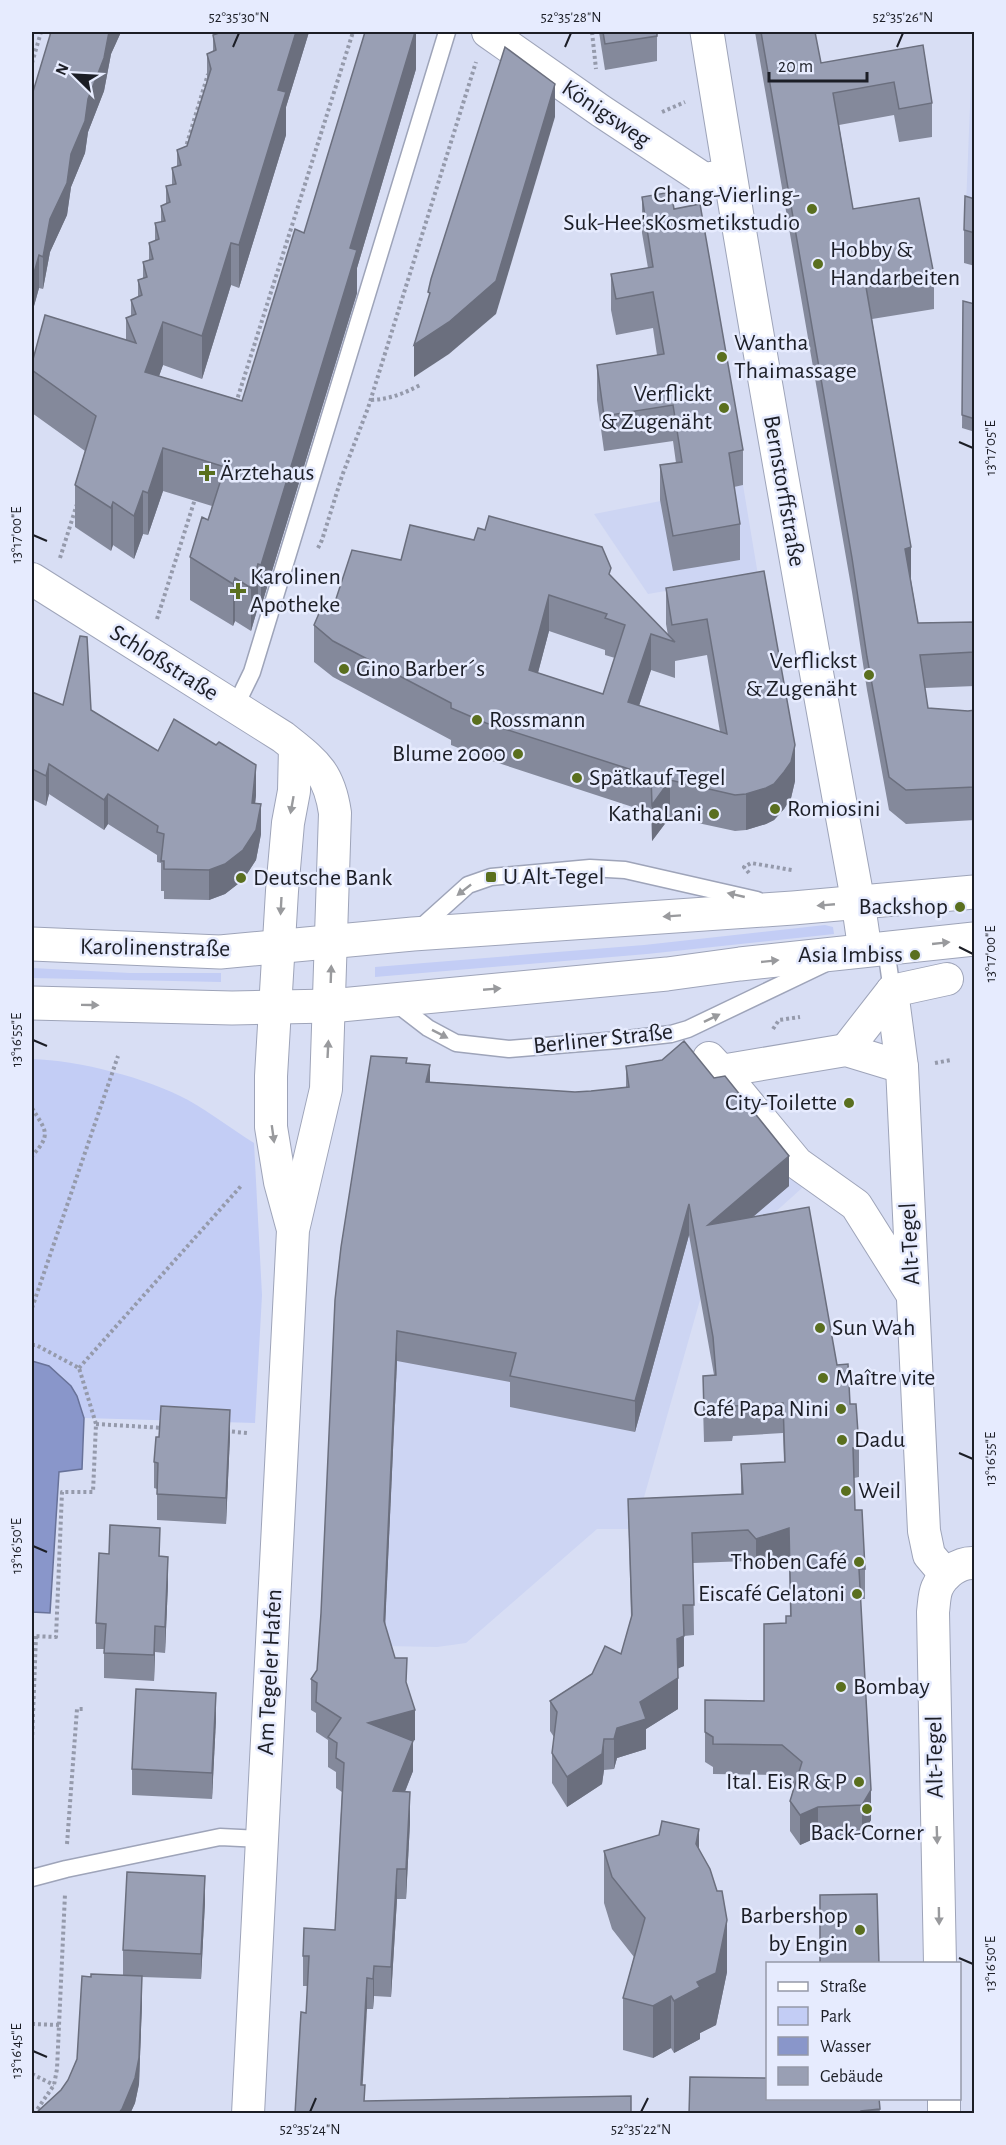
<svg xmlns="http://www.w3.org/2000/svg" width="1006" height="2145" font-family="'Alegreya Sans',sans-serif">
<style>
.built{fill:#cdd5f3}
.green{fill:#c3cdf5}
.water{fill:#8996ca;stroke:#687299;stroke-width:1.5}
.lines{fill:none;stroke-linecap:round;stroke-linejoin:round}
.lane-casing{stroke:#9ea4b9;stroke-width:19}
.street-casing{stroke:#9ea4b9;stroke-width:34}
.secondary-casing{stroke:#9ea4b9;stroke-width:35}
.path{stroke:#959aab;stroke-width:4;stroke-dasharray:3 3;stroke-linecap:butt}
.lane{stroke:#fff;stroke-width:16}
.street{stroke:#fff;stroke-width:32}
.secondary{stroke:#fff;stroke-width:33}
.wall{fill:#84899b;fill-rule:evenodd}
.shaded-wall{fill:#6b6f7e}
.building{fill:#999fb4;stroke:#6b6f7e;stroke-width:1.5;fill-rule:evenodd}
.oneway{fill:#999a9d}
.ticks{fill:none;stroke:#1c1e26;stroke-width:2}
.poi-dot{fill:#5a6f1f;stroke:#e6ebfe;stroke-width:2}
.labels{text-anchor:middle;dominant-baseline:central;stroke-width:5;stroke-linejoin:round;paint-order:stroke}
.street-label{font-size:24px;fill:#1c1e26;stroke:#e6ebfe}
.poi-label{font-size:24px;fill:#1c1e26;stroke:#e6ebfe;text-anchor:start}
.neatline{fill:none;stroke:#1c1e26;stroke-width:2}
.ticks-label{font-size:15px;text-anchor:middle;fill:#1c1e26}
</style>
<rect width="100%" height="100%" fill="#d8def4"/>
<g class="built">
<path d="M973 32H974V233L965 230Z"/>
<path d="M743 485 758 575 648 594 594 514Z"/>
<path d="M366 1086 407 1089 427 1105 723 1089 802 1188 772 1215 717 1240 635 1529H597L466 1643 437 1647 384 1646 363 1108Z"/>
</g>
<g class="green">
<path d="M825 925 833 927 834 934 647 954 375 977V967L644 945Z"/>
<path d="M32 968 130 973H221V982L32 978Z"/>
<path d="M32 1059C77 1060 148 1078 188 1100 211 1113 232 1129 254 1143L262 1295 255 1423 84 1418C74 1387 65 1370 32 1361Z"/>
</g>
<path class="water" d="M32 1361 49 1366 71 1386 77 1396 84 1418 82 1469 59 1472 50 1613 32 1612Z"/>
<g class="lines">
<defs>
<g id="lane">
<path d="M235 707 252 672 447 32"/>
<path d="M418 930 468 885 491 877 590 868 625 870 757 900"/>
<path d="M886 949 892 991"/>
<path d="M393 1001 428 1028 456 1043 509 1049 618 1040 671 1034 688 1029 824 964"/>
<path d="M32 1878 66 1869 220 1837 262 1839"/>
</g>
<g id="street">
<path d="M488 32 601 111 704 179 730 175"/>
<path d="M32 579 283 737C314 762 329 771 335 813L326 1089 293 1230 248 2114"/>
<path d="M892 991 902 1067 924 1531 929 1555 946 1575"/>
<path d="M846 1050 892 991 947 979"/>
<path d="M709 1058 721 1071 846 1050 902 1067"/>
<path d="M721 1071 797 1163 856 1205 912 1294"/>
<path d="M292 1226 280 1182 271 1127V1076L282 891 288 823 294 791 295 747"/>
<path d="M940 1964 933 1612C934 1605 934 1595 937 1588 943 1574 959 1562 974 1563"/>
<path d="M944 2098V2114"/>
</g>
<g id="secondary">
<path d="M707 32C753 323 805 612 858 902L865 950"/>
<path d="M32 944 220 952 413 934 793 908 974 892"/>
<path d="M32 1003 232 1008 330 1006 667 974 740 964 974 939"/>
</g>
</defs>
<use href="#lane" class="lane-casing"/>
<use href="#street" class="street-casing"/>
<use href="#secondary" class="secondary-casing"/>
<g class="path">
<path d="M592 32 596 69"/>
<path d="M32 63 41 32"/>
<path d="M662 112 685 102"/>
<path d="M185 150 208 74"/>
<path d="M371 400C391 399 405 393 422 384"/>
<path d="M236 403 353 32"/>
<path d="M318 548 322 540 342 476 368 408 476 62"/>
<path d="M60 558 77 504"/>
<path d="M157 619 195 499"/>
<path d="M749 873 744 867 751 863 792 870"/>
<path d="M773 1029 779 1020 800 1017"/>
<path d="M935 1063 951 1060"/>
<path d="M32 1108C46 1131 52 1134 32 1156"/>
<path d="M32 1308 118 1056"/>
<path d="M32 1345H36L79 1368 96 1424 93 1492H62L56 1637 32 1636"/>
<path d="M79 1368 241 1186"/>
<path d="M96 1424 164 1428"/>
<path d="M226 1431 247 1433"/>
<path d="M32 1741 36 1636"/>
<path d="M67 1844 77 1709H85"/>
<path d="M32 2024 60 2025"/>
<path d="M32 2074 54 2085"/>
<path d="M34 2114 54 2085 57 2069 65 1894"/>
</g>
<use href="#lane" class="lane"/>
<use href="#street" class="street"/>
<use href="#secondary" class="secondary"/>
</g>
<g class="wall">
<path d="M49 32H121L111 54 104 91 88 132 85 153 71 187 67 215 50 252 43 289 39 288 34 306 32 303V95L50 36Z"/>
<path d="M218 32H309L286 107V135L239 288 231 285 202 379 163 365 159 376 242 401 304 233 416 32V69L357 268V293L261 607H258L251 631 235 621 233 626 190 600V557L208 520 212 506 163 491 148 535 143 534 134 559 113 545 111 551 75 527V485L85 451 32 413V363L126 340V318L131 316V300L138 297V280L143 278V262L149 260V243L155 241V223L161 222V206L166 204V186L172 185V168L177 166V150L187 146 207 82V54L213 52V35L218 33Z"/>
<path d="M599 32H657V61L605 70Z"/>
<path d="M755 32H815L821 63 923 45 932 103V137L899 142 894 115 839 125 853 209 934 275V309L872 319 911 580 918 623 975 622V686L925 688 928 708 968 711 975 710V820L906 824 889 810 867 690 852 592Z"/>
<path d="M642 197 674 209 743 450V485L734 487 740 524V560L673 571 660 500V465L676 463 673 441 604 451 597 400V365L657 355 653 328 616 335 611 310V274L648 268 642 233Z"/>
<path d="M975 199V266L964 263V230Z"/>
<path d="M963 301 975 304V432L962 428Z"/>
<path d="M401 560 611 576 668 635 666 624V588L764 571 795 781 791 798 784 809 774 820 766 824 746 830 735 831 670 817 652 841 651 813 486 759 451 745V740L333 677 314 662V625L334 605ZM549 631 605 650V655L615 658 603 694 538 673ZM707 655 720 732 639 706 651 670 675 678V661Z"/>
<path d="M32 692 63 705 91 710 158 751 256 795 255 803 261 834 256 860 243 880 225 894 209 900 164 899V891H161V863L157 862V855L108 824 104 830 49 794 46 806 32 799Z"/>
<path d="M407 1063 430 1082 575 1092 591 1091 626 1087V1066L789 1186 753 1217 837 1365 850 1404 859 1447V1477L854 1478 855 1510 865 1569V1599H860L871 1820 862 1835 818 1837 800 1845 790 1831V1801L794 1786 782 1775 713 1774V1767L705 1762V1700L764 1701 786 1623V1616H790L789 1558 756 1569 748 1561 693 1563 694 1635 684 1636V1666L678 1668V1709L646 1729V1749L617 1758 614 1769 604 1770 602 1784 567 1807 552 1783V1753L554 1737 550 1731V1701L621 1654 631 1618 628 1499 741 1494V1464L784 1462 783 1433 733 1436 732 1441 704 1442 703 1406V1376L714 1375 689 1235 635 1432 510 1407V1382L397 1361 385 1625 395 1658 407 1686 415 1740 413 1741V1771L405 1792 410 1822 406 1899H397L391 1997 374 1996 373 2009H367L295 2114 306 2013 308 1986H303V1956L335 1930 342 1792 336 1788V1772L328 1767V1740L316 1732V1713L311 1710V1679L317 1670Z"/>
<path d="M230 1436 226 1524 157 1520V1489L154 1488V1462Z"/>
<path d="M160 1556 168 1583 165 1653 155 1652 154 1681 104 1678V1649H96V1623Z"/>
<path d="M216 1719 212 1799 132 1795V1769Z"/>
<path d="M699 1848 727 1972 716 2025 700 2033V2039L674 2053 671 2048 653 2058 623 2050V1998L634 1957 612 1929 604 1903V1851Z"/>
<path d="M205 1902 201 1979 142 1977V2002L139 2084 135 2103 130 2114H35L61 2090 68 2080 77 2059 91 1977 123 1975V1950Z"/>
<path d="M879 2098 880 2114H689Z"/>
</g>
<g class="shaded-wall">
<path d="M109 32H121L111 54 104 91 88 132 85 153 71 187 67 215 50 252 43 289V257L50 219Z"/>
<path d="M296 32H309L286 107V135L239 288V245L278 90Z"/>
<path d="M415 32H416V69L357 268V293L261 607V565L350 248Z"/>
<path d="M555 84V117L496 314 449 354 414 377V345Z"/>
<path d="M231 243V285L202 379V336Z"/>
<path d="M39 255V288L34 306V273Z"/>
<path d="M163 322V365L145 415V372Z"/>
<path d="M163 448V491L148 535V493Z"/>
<path d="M143 491V534L134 559V516Z"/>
<path d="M113 502V545L111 551V508Z"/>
<path d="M911 547V580L905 582V549Z"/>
<path d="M258 564V607L251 631V588Z"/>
<path d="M235 578V621L233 626V584Z"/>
<path d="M549 595V631L529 706V670Z"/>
<path d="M651 634V670L628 738V702Z"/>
<path d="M795 745V781L791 798 784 809 774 820 766 824 746 830V794Z"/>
<path d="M49 764V794L46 806V776Z"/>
<path d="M256 765V795L252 833V803Z"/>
<path d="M670 780V817L652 841V805Z"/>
<path d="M108 794V824L104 830V800Z"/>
<path d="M261 804V834L256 860 243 880 225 894 209 900V870Z"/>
<path d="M430 1065V1095L426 1082Z"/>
<path d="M789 1156V1186L708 1255V1225Z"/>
<path d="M689 1204V1235L635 1432V1401Z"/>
<path d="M397 1331V1361L384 1651V1621Z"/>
<path d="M230 1410V1436L226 1524V1498Z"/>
<path d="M789 1528V1558L756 1569V1539Z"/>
<path d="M168 1557V1583L165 1653V1627Z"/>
<path d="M155 1626V1652L154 1681V1655Z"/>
<path d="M684 1636V1666L677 1669V1639Z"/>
<path d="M678 1678V1709L646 1729V1749L617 1758 614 1769V1739L617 1728 640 1702Z"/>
<path d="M216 1693V1719L212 1799V1773Z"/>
<path d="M415 1710V1740L368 1753V1723Z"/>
<path d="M604 1739V1770L602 1784 567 1807V1777Z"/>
<path d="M413 1741V1771L393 1821V1791Z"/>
<path d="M871 1790V1820L862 1835V1805Z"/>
<path d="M410 1792V1822L406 1899V1869Z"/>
<path d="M818 1807V1837L800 1845V1815Z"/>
<path d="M699 1829V1881L696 1844Z"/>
<path d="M397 1869V1899L391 1997V1967Z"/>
<path d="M205 1876V1902L201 1979V1954Z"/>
<path d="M727 1920V1972L716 2025 700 2033V2039L674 2053V2001L697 1982Z"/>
<path d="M374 1966V1996L373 2009V1979Z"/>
<path d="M142 1976V2002L139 2084 135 2103 130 2114H118Z"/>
<path d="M367 1978V2009L361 2114V2085Z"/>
<path d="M671 1996V2048L653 2058V2006Z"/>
</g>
<g class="building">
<path d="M51 32H109L104 58 88 99 85 121 71 154 67 183 50 219 43 257 39 255 34 273 32 270V95Z"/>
<path d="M222 32H296L278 90 286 92 239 245 231 243 202 336 163 322 145 372 242 401 295 229 304 233 365 32H415L350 248 357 250 261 565 258 564 251 588 235 578 233 584 190 557 202 517 208 520 225 467 163 448 148 493 143 491 134 516 113 502 111 508 75 485 96 416 32 370V363L45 315 136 343 126 318 136 314 131 300 142 295 138 280 147 277 143 262 153 259 149 243 159 239 155 223 165 221 161 206 170 202 166 186 176 184 172 168 181 165 177 150 187 146 211 69 207 54 216 50 213 35Z"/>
<path d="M603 32H657V36L605 44Z"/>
<path d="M761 32H815L821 63 923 45 932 103 899 109 894 82 833 93 853 209 919 198 934 275 866 287 911 547 905 549 918 623 975 622V652L920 655 928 708 968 711 975 710V787L906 790 889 777 867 657 852 558Z"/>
<path d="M505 47 555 84 496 281 449 322 414 345 430 293 428 292 431 279Z"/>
<path d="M671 192 674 209 700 204 743 450 729 453 740 524 673 536 660 465 682 462 673 405 604 416 597 365 664 354 653 292 616 299 611 274 653 267 642 197Z"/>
<path d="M965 196 975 199V233L964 230Z"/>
<path d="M963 301 975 304V419L962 415Z"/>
<path d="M489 516 602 547 611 568 609 574 675 642 651 634 628 702 727 734 707 619 672 625 666 588 764 571 795 745 791 762 784 772 774 784 766 788 746 794 735 795 670 780 652 805 651 776 486 723 451 708V703L333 641 314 625 320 611 334 605 352 550 401 560 410 525 474 540 478 528 485 530ZM549 595 607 614 605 618 625 625 603 694 529 670Z"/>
<path d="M80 636 87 637 91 710 158 751 174 719 216 745 219 742 256 765 252 803 261 804 256 830 243 850 225 864 209 870 164 869V861H161L164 834 157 832 158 826 108 794 104 800 49 764 46 776 32 769V692L63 705Z"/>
<path d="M684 1041 714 1078 725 1076 789 1156 708 1225 809 1207 837 1365 848 1364 850 1404H856L859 1447 853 1448 855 1510H862L865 1569H859L871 1790 862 1805 818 1807 800 1815 790 1801 802 1762 782 1745 713 1744V1737L705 1732V1700L764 1701V1624L786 1623V1616H791L789 1528 756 1539 748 1530 692 1533 694 1605H683L684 1636 677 1639 678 1678 640 1702 646 1719 617 1728 614 1739H604L602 1754 567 1777 552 1753 557 1712 550 1701 592 1674 605 1646 621 1654 632 1615 628 1499 743 1494 741 1464 785 1462 783 1403 733 1406 732 1411 704 1412 703 1376 716 1375 713 1337 689 1204 635 1401 510 1376 516 1353 397 1331 384 1621 395 1658H407L406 1682 415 1710 368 1723 413 1741 393 1791 410 1792 406 1869H397L391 1967 374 1966 373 1979 367 1978 361 2085H365L364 2101 631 2096V2114H295L301 2012 306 2013 309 1956H303L304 1928 335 1930 344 1763 336 1758 337 1743 328 1737 341 1718 316 1702 317 1683 311 1679 317 1670 321 1613 335 1300 341 1247 371 1056 407 1058 406 1063 430 1065 426 1082 575 1092 591 1091 629 1087 626 1066 662 1060Z"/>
<path d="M161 1406 230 1410 226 1498 157 1494 158 1463 154 1462 156 1437H159Z"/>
<path d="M110 1525 160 1528 159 1556 168 1557 165 1627 155 1626 154 1655 104 1653 106 1624 96 1623 99 1553 109 1554Z"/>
<path d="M136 1689 216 1693 212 1773 132 1769Z"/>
<path d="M662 1821 699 1829 696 1844 710 1869 717 1891H722L727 1920 716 1973 697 1982 700 1987 674 2001 671 1996 653 2006 623 1998 645 1918 612 1877 604 1851 659 1835Z"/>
<path d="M127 1872 205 1876 201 1954 123 1950Z"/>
<path d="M877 1894 879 1964H820V1895Z"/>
<path d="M91 1974 142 1976 139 2058 135 2078 122 2109 118 2114H35L61 2090 68 2080 77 2059 82 1976 91 1977Z"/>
<path d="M690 2077 768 2078V2098H879L880 2109 861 2111V2114H689Z"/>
</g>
<defs><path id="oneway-solid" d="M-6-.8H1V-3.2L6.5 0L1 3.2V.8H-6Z" transform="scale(1.5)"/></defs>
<g class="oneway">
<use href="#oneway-solid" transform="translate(292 805) rotate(100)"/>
<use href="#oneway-solid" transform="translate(464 890) rotate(142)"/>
<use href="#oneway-solid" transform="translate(736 895) rotate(-167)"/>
<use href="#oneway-solid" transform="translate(826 905) rotate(175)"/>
<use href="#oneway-solid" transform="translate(281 906) rotate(93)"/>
<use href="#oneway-solid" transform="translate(672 916) rotate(176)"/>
<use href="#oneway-solid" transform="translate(941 943) rotate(-6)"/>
<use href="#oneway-solid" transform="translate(770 961) rotate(-6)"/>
<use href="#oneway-solid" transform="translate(331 974) rotate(-88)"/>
<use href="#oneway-solid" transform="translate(492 989) rotate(-5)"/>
<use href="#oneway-solid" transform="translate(90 1005) rotate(1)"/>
<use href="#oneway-solid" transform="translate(712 1018) rotate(-26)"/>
<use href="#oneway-solid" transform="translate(440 1034) rotate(27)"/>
<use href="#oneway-solid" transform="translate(328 1049) rotate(-87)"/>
<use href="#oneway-solid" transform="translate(273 1134) rotate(82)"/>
<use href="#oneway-solid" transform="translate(937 1835) rotate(88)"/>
<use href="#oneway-solid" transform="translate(939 1916) rotate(89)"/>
</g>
<path class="ticks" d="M233 47 239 33M565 47 571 33M897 47 903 33M959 442 973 448M33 535 47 541M959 947 973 954M33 1040 47 1046M959 1453 973 1459M33 1546 47 1552M959 1958 973 1964M33 2051 47 2057M310 2112 316 2098M641 2112 648 2098"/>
<g class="poi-dot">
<circle cx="812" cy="209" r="6"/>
<circle cx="818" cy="264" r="6"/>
<circle cx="722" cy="357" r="6"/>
<circle cx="724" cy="408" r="6"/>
<path d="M204 464h6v6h6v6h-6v6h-6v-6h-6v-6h6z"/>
<path d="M235 582h6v6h6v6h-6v6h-6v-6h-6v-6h6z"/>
<circle cx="344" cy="669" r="6"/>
<circle cx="869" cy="675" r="6"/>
<circle cx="477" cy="720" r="6"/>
<circle cx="518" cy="754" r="6"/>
<circle cx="577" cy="778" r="6"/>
<circle cx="775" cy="809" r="6"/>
<circle cx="714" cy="814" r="6"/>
<rect x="485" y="871" width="12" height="12" rx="3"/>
<circle cx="241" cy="878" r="6"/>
<circle cx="960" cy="907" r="6"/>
<circle cx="915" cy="955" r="6"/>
<circle cx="849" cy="1103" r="6"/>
<circle cx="820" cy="1328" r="6"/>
<circle cx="823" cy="1378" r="6"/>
<circle cx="841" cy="1409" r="6"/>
<circle cx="842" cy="1440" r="6"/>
<circle cx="846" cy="1491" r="6"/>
<circle cx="859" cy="1562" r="6"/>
<circle cx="857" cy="1594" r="6"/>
<circle cx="841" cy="1687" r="6"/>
<circle cx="859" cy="1782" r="6"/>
<circle cx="867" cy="1809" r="6"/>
<circle cx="860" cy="1930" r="6"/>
</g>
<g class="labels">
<g class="street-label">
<text transform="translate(606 114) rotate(34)">Königsweg</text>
<text transform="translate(784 491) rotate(80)">Bernstorffstraße</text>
<text transform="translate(164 663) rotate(32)">Schloßstraße</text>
<text transform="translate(155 948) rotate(1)">Karolinenstraße</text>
<text transform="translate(603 1039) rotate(-6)">Berliner Straße</text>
<text transform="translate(910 1244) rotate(-93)">Alt-Tegel</text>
<text transform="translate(270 1672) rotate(-87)">Am Tegeler Hafen</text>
<text transform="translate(935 1757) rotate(-91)">Alt-Tegel</text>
</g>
<g class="poi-label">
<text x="800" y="195" text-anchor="end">Chang-Vierling-<tspan x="800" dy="28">Suk-Hee'sKosmetikstudio</tspan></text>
<text x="830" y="250">Hobby &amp;<tspan x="830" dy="28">Handarbeiten</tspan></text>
<text x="734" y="343">Wantha<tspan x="734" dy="28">Thaimassage</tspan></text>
<text x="712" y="394" text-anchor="end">Verflickt<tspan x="712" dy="28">&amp; Zugenäht</tspan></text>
<text x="220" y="473">Ärztehaus</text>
<text x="250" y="577">Karolinen<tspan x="250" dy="28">Apotheke</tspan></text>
<text x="857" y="661" text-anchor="end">Verflickst<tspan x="857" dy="28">&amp; Zugenäht</tspan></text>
<text x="356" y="669">Gino Barber´s</text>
<text x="489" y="720">Rossmann</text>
<text x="506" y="754" text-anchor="end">Blume 2000</text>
<text x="589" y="778">Spätkauf Tegel</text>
<text x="787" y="809">Romiosini</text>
<text x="702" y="814" text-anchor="end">KathaLani</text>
<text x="503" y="877">U Alt-Tegel</text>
<text x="253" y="878">Deutsche Bank</text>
<text x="948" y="907" text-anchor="end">Backshop</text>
<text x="903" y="955" text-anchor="end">Asia Imbiss</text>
<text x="837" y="1103" text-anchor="end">City-Toilette</text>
<text x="832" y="1328">Sun Wah</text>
<text x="835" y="1378">Maître vite</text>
<text x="829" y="1409" text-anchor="end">Café Papa Nini</text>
<text x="854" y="1440">Dadu</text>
<text x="858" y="1491">Weil</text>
<text x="847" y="1562" text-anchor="end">Thoben Café</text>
<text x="845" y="1594" text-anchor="end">Eiscafé Gelatoni</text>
<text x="853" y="1687">Bombay</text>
<text x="847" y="1782" text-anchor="end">Ital. Eis R &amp; P</text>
<text x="867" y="1833" text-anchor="middle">Back-Corner</text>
<text x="848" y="1916" text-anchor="end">Barbershop<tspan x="848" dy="28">by Engin</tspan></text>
</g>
</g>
<rect width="1006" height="2145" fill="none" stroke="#e6ebfe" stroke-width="66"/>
<rect x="766" y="1962" width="195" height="138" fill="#e6ebfe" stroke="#9599a8" stroke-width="1.5"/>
<rect x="778" y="1982" width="30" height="9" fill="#ffffff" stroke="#9599a8" stroke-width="1.5"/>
<text x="820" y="1992" font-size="18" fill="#1c1e26">Straße</text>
<rect x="778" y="2007" width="30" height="18" fill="#c3cdf5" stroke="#9599a8" stroke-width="1.5"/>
<text x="820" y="2022" font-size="18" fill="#1c1e26">Park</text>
<rect x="778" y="2037" width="30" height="18" fill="#8996ca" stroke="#9599a8" stroke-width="1.5"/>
<text x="820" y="2052" font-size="18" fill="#1c1e26">Wasser</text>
<rect x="778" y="2067" width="30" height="18" fill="#999fb4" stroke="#9599a8" stroke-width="1.5"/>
<text x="820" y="2082" font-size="18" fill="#1c1e26">Gebäude</text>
<g transform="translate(75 75) rotate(294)" stroke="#e6ebfe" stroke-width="4.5" paint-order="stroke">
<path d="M0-4.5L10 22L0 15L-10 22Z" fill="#1c1e26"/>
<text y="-9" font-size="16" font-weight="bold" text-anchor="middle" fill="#1c1e26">N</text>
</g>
<path d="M769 72v9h98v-9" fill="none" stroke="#1c1e26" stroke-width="3"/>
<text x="778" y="72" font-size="18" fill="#1c1e26" stroke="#e6ebfe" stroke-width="4.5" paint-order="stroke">20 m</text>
<rect x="33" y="33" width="940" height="2079" class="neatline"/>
<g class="ticks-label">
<text x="239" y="22">52°35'30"N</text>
<text x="571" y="22">52°35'28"N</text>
<text x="903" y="22">52°35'26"N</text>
<text transform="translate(990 448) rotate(-90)" y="5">13°17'05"E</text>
<text transform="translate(16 535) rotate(-90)" y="5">13°17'00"E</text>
<text transform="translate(990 954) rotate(-90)" y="5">13°17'00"E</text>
<text transform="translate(16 1040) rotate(-90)" y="5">13°16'55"E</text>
<text transform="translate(990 1459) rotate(-90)" y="5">13°16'55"E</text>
<text transform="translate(16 1546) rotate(-90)" y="5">13°16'50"E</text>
<text transform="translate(990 1964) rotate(-90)" y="5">13°16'50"E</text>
<text transform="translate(16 2051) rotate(-90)" y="5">13°16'45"E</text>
<text x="310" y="2134">52°35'24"N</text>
<text x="641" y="2134">52°35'22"N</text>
</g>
</svg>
